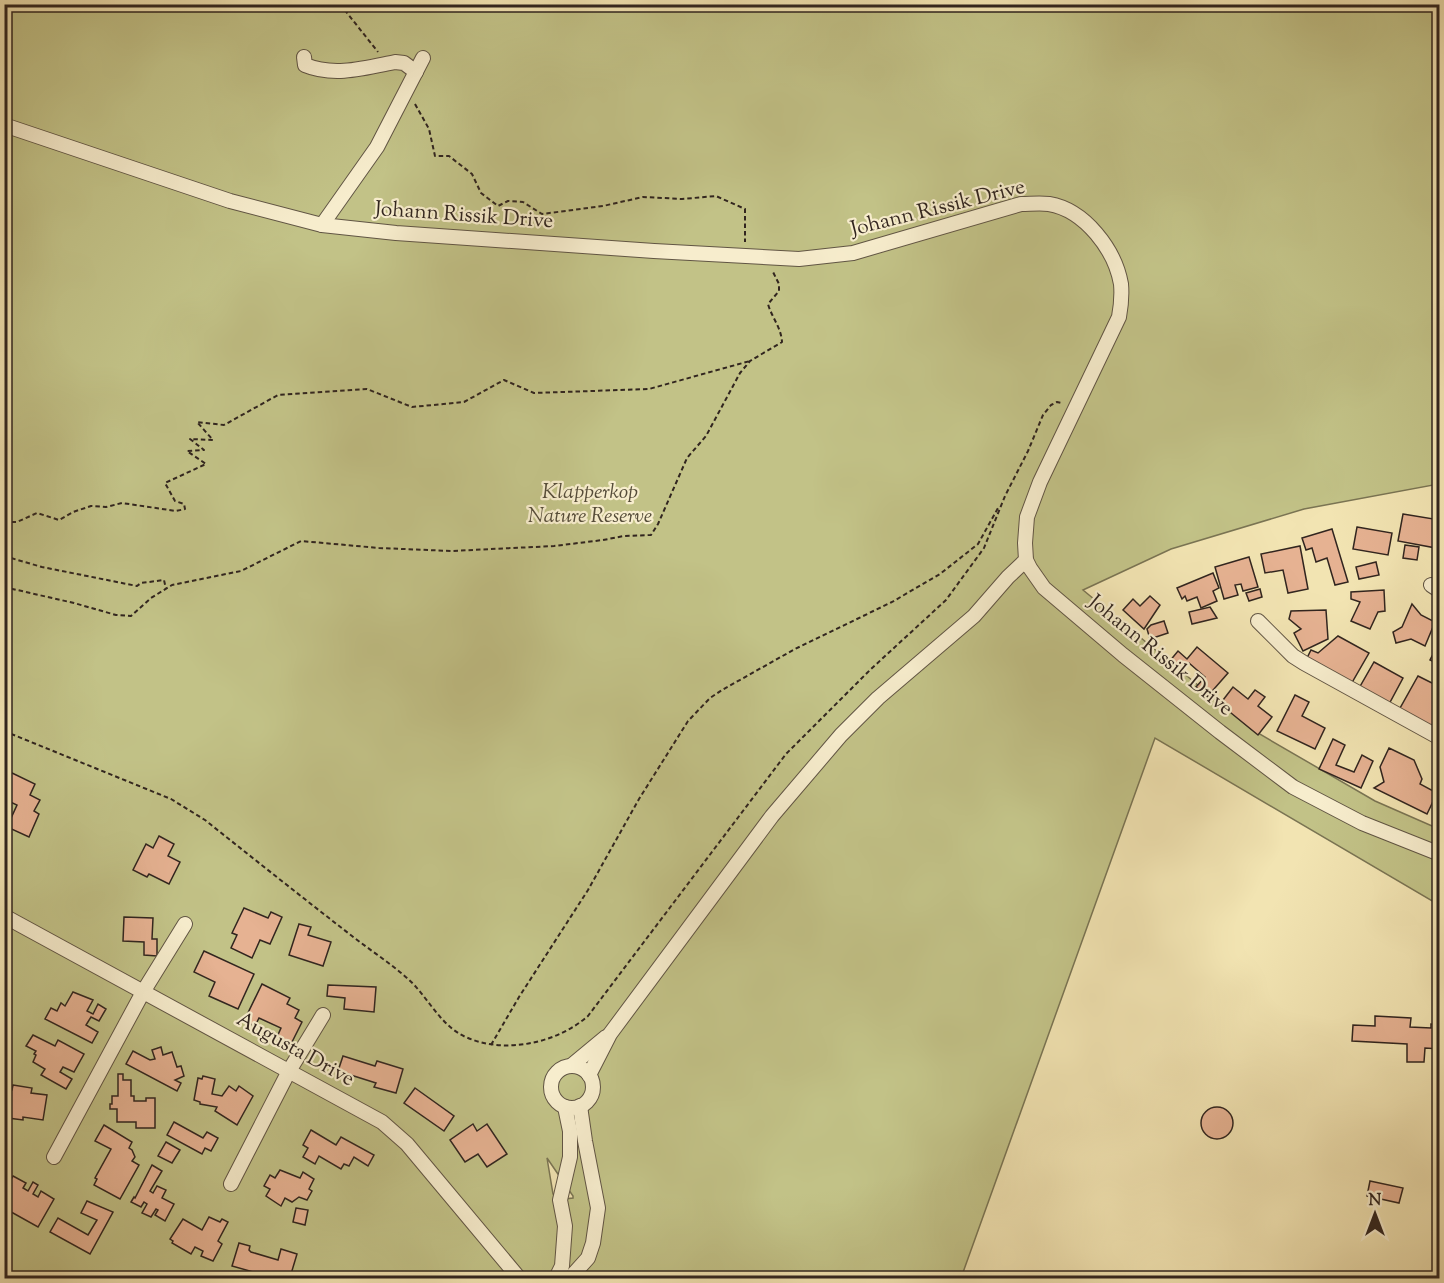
<svg xmlns="http://www.w3.org/2000/svg" width="1444" height="1283" font-family="'Sorts Mill Goudy',serif">
<style>
.green{fill:#c2c287;stroke:#7a7453;stroke-width:1.5;fill-rule:evenodd}
.building{fill:#e6b292;stroke:#31251f;stroke-width:1.5}
.lines{fill:none;stroke-linecap:round;stroke-linejoin:round}
.minor-casing{stroke:#615544;stroke-width:16}
.path{stroke:#31251f;stroke-width:2;stroke-dasharray:4.5 3;stroke-linecap:butt}
.minor{stroke:#f7edcd;stroke-width:14}
.labels{text-anchor:middle;dominant-baseline:central;stroke-width:4.5;stroke-linejoin:round;paint-order:stroke}
.street-label{font-size:21px;fill:#31251f;stroke:#f7edcd}
.park-label{font-size:21px;font-style:italic;fill:#554c39;stroke:#f7edcd}
</style>
<rect width="100%" height="100%" fill="#f2e4b2"/>
<filter id="stains"><feTurbulence type="fractalNoise" baseFrequency=".00333" numOctaves="4"/><feColorMatrix values="0 0 0 0 .2 0 0 0 0 .09 0 0 0 0 .02 0 0 0 .5 -.17"/></filter>
<radialGradient id="worn" r=".72"><stop offset=".6" stop-color="#630" stop-opacity="0"/><stop offset="1" stop-color="#630" stop-opacity=".3"/></radialGradient>
<path class="green" d="M5 5H1439V484L1304 509 1171 549 1083 590 1251 729 1375 801 1439 829V905L1155 738 961 1278H5ZM547 1158 573 1196V1198L564 1199 553 1194Z"/>
<g class="building">
<path d="M1403 514 1440 520 1436 548 1398 541Z"/>
<path d="M1357 527 1392 533 1388 555 1353 549Z"/>
<path d="M1332 529 1348 582 1335 585 1327 558 1316 562 1312 548 1306 550 1302 538Z"/>
<path d="M1405 545 1419 547 1417 560 1403 558Z"/>
<path d="M1300 546 1308 589 1288 593 1283 570 1265 573 1261 554Z"/>
<path d="M1249 557 1258 587 1243 591 1241 584 1235 585 1238 595 1224 599 1215 567Z"/>
<path d="M1376 562 1379 575 1359 579 1356 567Z"/>
<path d="M1213 573 1219 588 1213 591 1217 601 1201 608 1197 597 1187 601 1185 596 1182 599 1177 588Z"/>
<path d="M1260 589 1262 597 1249 601 1246 593Z"/>
<path d="M1384 590 1385 611 1378 612 1370 629 1351 621 1360 602 1351 599V592Z"/>
<path d="M1150 596 1160 605 1144 629 1123 610 1133 599 1140 606Z"/>
<path d="M1412 604 1421 615 1435 622 1425 646 1411 639 1396 643 1393 632 1402 627Z"/>
<path d="M1210 607 1217 618 1192 624 1189 612Z"/>
<path d="M1326 610 1328 639 1303 651 1294 633 1301 629 1289 619 1291 611Z"/>
<path d="M1164 621 1168 633 1150 639 1147 629 1151 625Z"/>
<path d="M1338 636 1369 653 1350 686 1305 662 1311 650 1318 653Z"/>
<path d="M1440 641V665L1430 660Z"/>
<path d="M1197 647 1228 673 1207 697 1196 687 1205 677 1189 663 1181 672 1169 662 1178 651 1187 659Z"/>
<path d="M1374 662 1403 678 1388 706 1358 690Z"/>
<path d="M1418 676 1440 687V710L1431 727 1399 710Z"/>
<path d="M1233 687 1248 699 1255 690 1265 697 1258 706 1272 717 1258 735 1220 704Z"/>
<path d="M1295 695 1309 702 1302 716 1325 728 1315 749 1277 731Z"/>
<path d="M1333 739 1345 745 1336 765 1354 772 1362 755 1373 761 1361 788 1319 769Z"/>
<path d="M1389 748 1414 760 1422 779 1420 784 1437 793 1427 814 1374 788 1384 782 1380 767Z"/>
<path d="M10 772 35 784 30 795 40 800 34 811 39 814 29 837 7 827 17 805 4 799V783Z"/>
<path d="M159 836 174 844 168 856 180 862 169 884 149 874 147 877 133 870 146 844 153 848Z"/>
<path d="M244 908 268 918 271 912 282 917 270 944 260 940 252 958 231 948 237 935 232 933Z"/>
<path d="M124 917 153 918 152 939H157V956L144 955V942L123 941Z"/>
<path d="M299 924 311 927 308 935 331 942 323 966 289 955Z"/>
<path d="M204 951 254 974 238 1009 209 996 215 982 194 972Z"/>
<path d="M262 984 290 998 287 1004 299 1010 295 1018 302 1022 291 1044 277 1037 281 1028 259 1018 255 1026 244 1021Z"/>
<path d="M328 985 376 987 374 1012 344 1009 345 998 327 996Z"/>
<path d="M73 992 93 1000 87 1011 93 1014 98 1004 106 1009 99 1021 91 1017 86 1025 98 1032 92 1043 45 1019 51 1008 57 1011 61 1003 65 1006Z"/>
<path d="M1375 1016 1411 1018 1410 1027 1431 1028V1024L1440 1025V1049L1425 1048 1424 1062H1407V1044L1352 1041 1353 1025 1375 1026Z"/>
<path d="M33 1035 55 1046 58 1040 84 1054 74 1072 63 1067 60 1072 72 1079 66 1089 41 1075 45 1069 33 1062 36 1055 34 1054 36 1051 26 1046Z"/>
<path d="M161 1047 163 1055 172 1052 177 1067 181 1066 184 1076 175 1080 181 1083 177 1091 126 1064 133 1051 150 1060 155 1059 152 1050Z"/>
<path d="M343 1056 375 1066 377 1061 403 1069 396 1093 374 1087 376 1083 338 1071Z"/>
<path d="M118 1074H123V1080H131V1096H134V1101H146V1098H155V1128H136V1122H117V1109H110V1104H112V1096H118Z"/>
<path d="M203 1076 215 1079 212 1094 222 1096 229 1086 236 1091 239 1086 253 1096 237 1125 215 1111 217 1107 200 1104V1102L194 1100 198 1078 202 1079Z"/>
<path d="M13 1085 32 1088 31 1093 47 1095 43 1120 23 1117V1120L8 1118V1114H4V1089L12 1090Z"/>
<path d="M415 1088 454 1116 444 1131 404 1103Z"/>
<circle cx="1217" cy="1123" r="16"/>
<path d="M174 1122 203 1138 207 1132 218 1138 211 1151 205 1148 202 1154 167 1135Z"/>
<path d="M473 1124 477 1131 487 1124 507 1154 487 1167 478 1154 465 1162 450 1140Z"/>
<path d="M104 1125 132 1142 129 1148 132 1150 135 1157 132 1161 139 1165 120 1199 94 1185 97 1179 95 1178 111 1149 95 1141Z"/>
<path d="M311 1130 336 1145 341 1137 374 1155 368 1166 354 1157 349 1166 344 1164 341 1169 319 1156 315 1164 303 1157 308 1148 303 1145Z"/>
<path d="M166 1142 180 1150 172 1163 158 1156Z"/>
<path d="M152 1165 162 1171 150 1191 153 1193 157 1186 166 1190 162 1198 174 1204 165 1221 155 1215 158 1210 156 1209 151 1217 142 1213 147 1204 144 1202 141 1207 131 1202 134 1197 135 1198Z"/>
<path d="M280 1170 300 1178 303 1172 314 1179 309 1189 312 1191 307 1200 299 1197 292 1202 285 1198 281 1206 266 1196 270 1189 264 1186 270 1175 275 1178Z"/>
<path d="M13 1176 26 1183 23 1188 28 1191 33 1182 38 1185 33 1194 38 1197 41 1191 54 1199 38 1227 4 1208V1192Z"/>
<path d="M1370 1181 1403 1188 1399 1203 1367 1196Z"/>
<path d="M87 1201 113 1212 90 1254 50 1232 58 1218 88 1235 97 1220 81 1213Z"/>
<path d="M296 1208 308 1210 305 1225 293 1222Z"/>
<path d="M209 1217 220 1222 222 1219 228 1222 218 1241 222 1244 213 1261 201 1256 203 1251 195 1247 191 1254 172 1243 173 1241 170 1239 183 1219 202 1230Z"/>
<path d="M239 1243 250 1246 249 1250 251 1252 278 1260 281 1249 297 1254 291 1274 285 1272 283 1278H275L232 1266Z"/>
</g>
<g class="lines">
<defs>
<g id="minor">
<path d="M304 57 305 65C334 77 365 68 395 62L404 63 416 72"/>
<path d="M4 125 230 201 322 225 396 233 654 251 799 259 853 253 1021 204C1030 204 1040 203 1049 204 1085 210 1115 250 1121 284 1122 295 1121 306 1119 317L1040 482 1027 517 1025 543 1026 560 1030 568 1044 588 1123 655 1220 732 1293 787 1362 823 1440 854"/>
<path d="M322 225 377 147 423 58"/>
<path d="M1431 585 1440 591"/>
<path d="M1258 621 1293 656 1304 663 1440 738"/>
<path d="M4 916 382 1122 407 1144 519 1278"/>
<path d="M571 1066 606 1037"/>
<circle cx="572" cy="1087" r="21"/>
<path d="M589 1075 610 1034 772 816 841 735 878 698 974 616 1008 577 1026 560"/>
<path d="M54 1157 143 992 185 924"/>
<path d="M231 1184 289 1071 323 1015"/>
<path d="M556 1278 562 1266 565 1226 560 1200 570 1157V1131L565 1107"/>
<path d="M570 1278 588 1258 593 1243 598 1208 585 1141 580 1106"/>
</g>
</defs>
<use href="#minor" class="minor-casing"/>
<g class="path">
<path d="M340 4 378 52"/>
<path d="M415 104 429 129 435 156H449L472 174 481 193 498 206 508 201 523 202 542 214 603 206 643 197 682 199 716 196 745 209V242"/>
<path d="M4 522H17L37 513 59 520 73 512 91 506 106 507 122 503 176 511 185 509 184 504 175 501 165 483 206 464 187 451 204 450 190 439 213 440 197 422 224 425 278 395 367 389 412 407 464 402 504 380 534 393 649 389 750 361"/>
<path d="M4 556 42 567 137 586 141 583 164 580 166 589"/>
<path d="M4 587 74 603 116 615 131 616 151 598 172 585 241 571 301 541 379 548 451 551 554 546 603 540 624 536 651 535 658 524 687 458 706 436 740 373 750 361 782 342C781 327 772 318 768 304L779 291V284L772 270"/>
<path d="M4 731 171 799 205 820C254 859 303 898 352 936 370 950 390 963 407 978 428 996 440 1027 468 1038 506 1054 557 1043 588 1016L786 754 871 669 946 600 984 548 1005 496 1028 451 1043 415 1051 405 1057 402 1062 403"/>
<path d="M491 1045 519 997 588 890 639 799 688 721 710 698 722 690 795 649 892 602 940 574 978 544 998 508"/>
</g>
<use href="#minor" class="minor"/>
</g>
<g class="labels">
<g class="street-label">
<text transform="translate(938 209) rotate(-14)">Johann Rissik Drive</text>
<text transform="translate(464 216) rotate(4)">Johann Rissik Drive</text>
<text transform="translate(1160 656) rotate(39)">Johann Rissik Drive</text>
<text transform="translate(295 1050) rotate(29)">Augusta Drive</text>
</g>
<g class="park-label">
<text x="590" y="493">Klapperkop<tspan x="590" dy="24">Nature Reserve</tspan></text>
</g>
</g>
<rect width="1444" height="1283" fill="none" stroke="#f2e4b2" stroke-width="24"/>
<rect x="6" y="6" width="1432" height="1271" fill="none" stroke="#31251f" stroke-width="3"/>
<rect x="12" y="12" width="1420" height="1259" fill="none" stroke="#31251f" stroke-width="1.5"/>
<g transform="translate(1375 1214)" stroke="#f7edcd" stroke-width="4.5" paint-order="stroke">
<path d="M0-4.5L10 22L0 15L-10 22Z" fill="#31251f"/>
<text y="-9" font-size="16" font-weight="bold" text-anchor="middle" fill="#31251f">N</text>
</g>
<rect width="100%" height="100%" filter="url(#stains)"/>
<rect width="100%" height="100%" fill="url(#worn)"/>
</svg>
